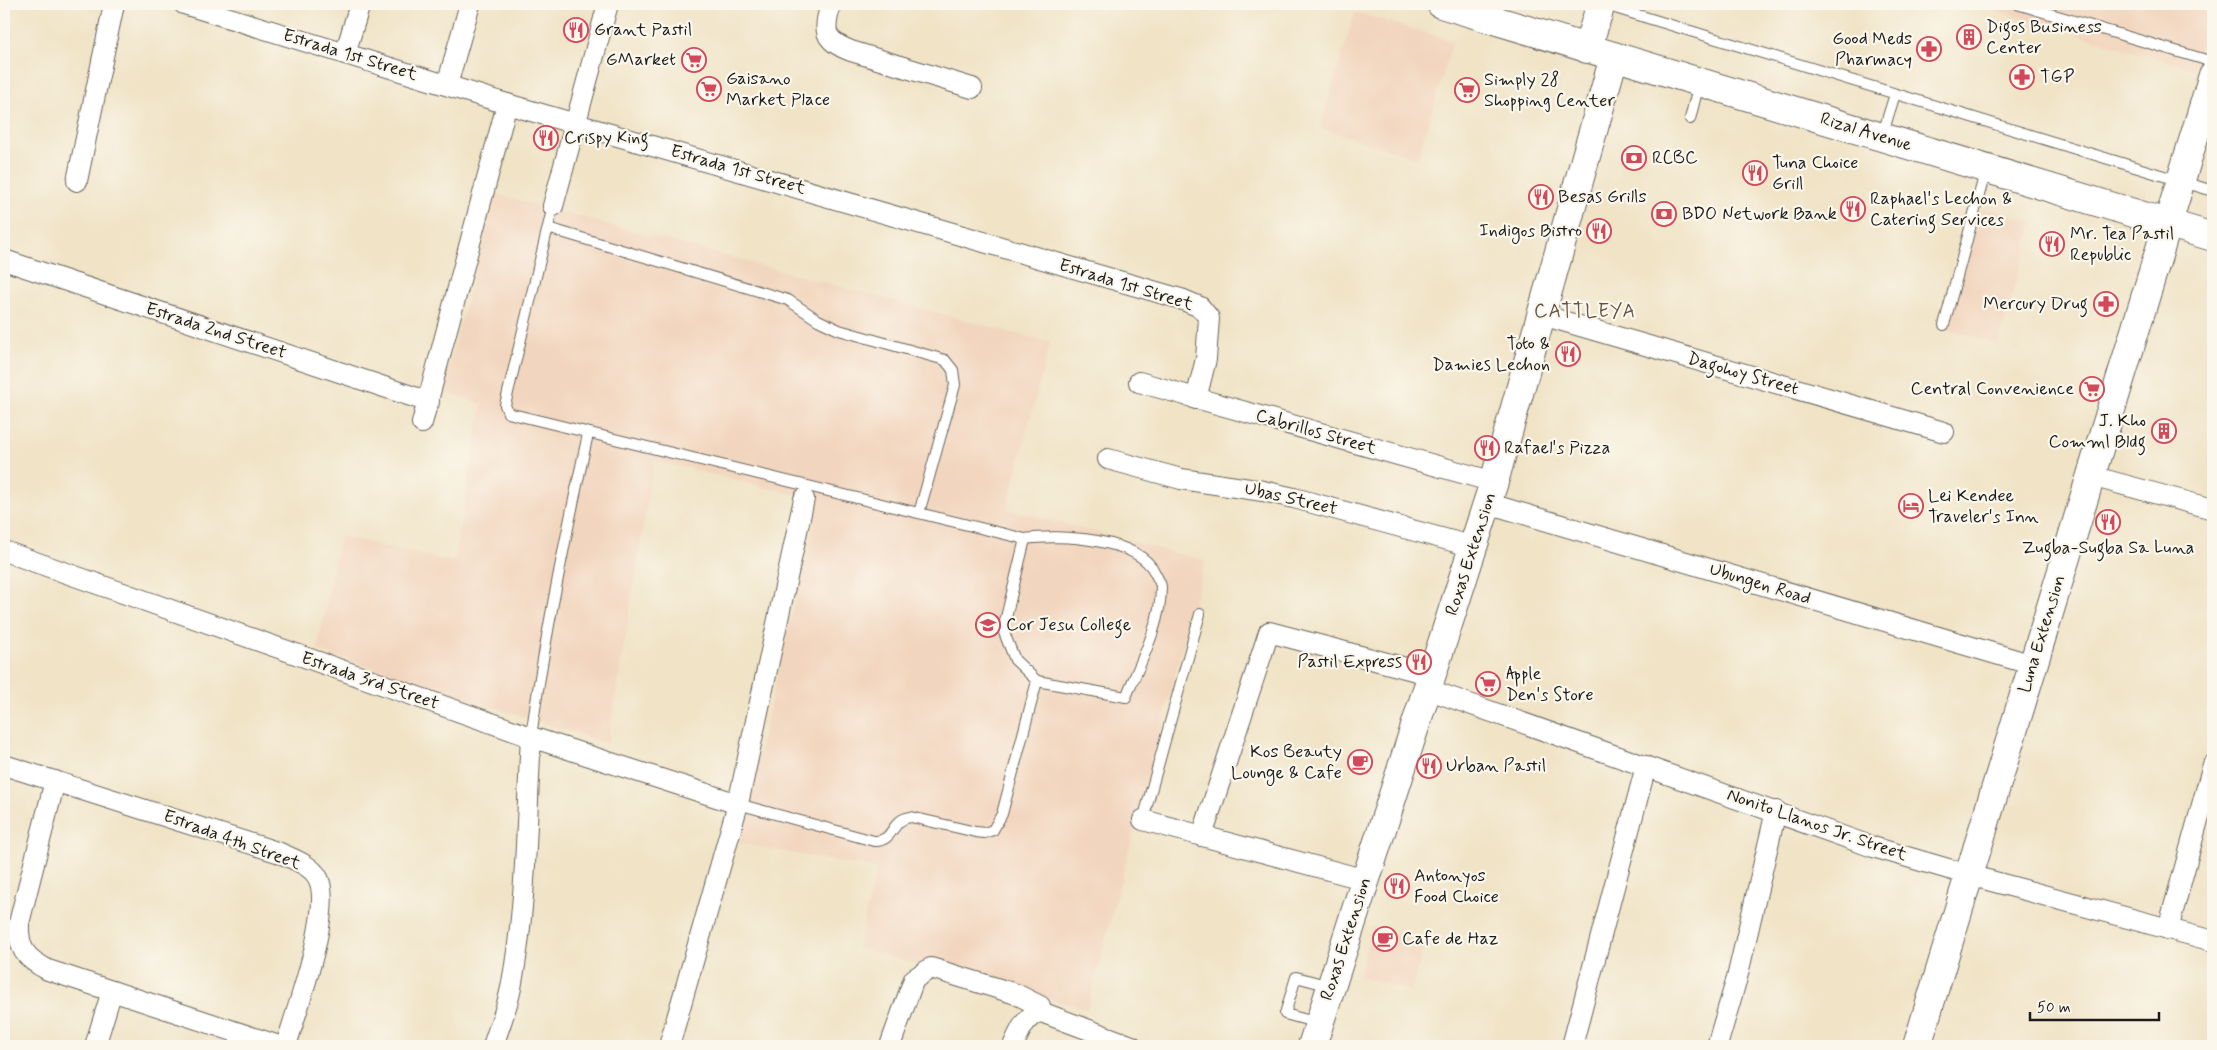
<svg xmlns="http://www.w3.org/2000/svg" width="2217" height="1050" font-family="Mynerve,sans-serif">
<style>
.built{fill:#f2d5be}
.lines{fill:none;stroke-linecap:round;stroke-linejoin:round}
.lane-casing{stroke:#666258;stroke-width:12}
.street-casing{stroke:#666258;stroke-width:22}
.secondary-casing{stroke:#666258;stroke-width:30}
.primary-casing{stroke:#666258;stroke-width:30}
.lane{stroke:#fff;stroke-width:10}
.street{stroke:#fff;stroke-width:20}
.secondary{stroke:#fff;stroke-width:28}
.primary{stroke:#fff;stroke-width:28}
.labels{text-anchor:middle;dominant-baseline:central;stroke-width:4.5;stroke-linejoin:round;paint-order:stroke}
.poi-label{font-size:18px;fill:#1c1c1c;stroke:#fbf7ec;text-anchor:start}
.street-label{font-size:18px;fill:#1c1c1c;stroke:#fbf7ec}
.neighbourhood-label{font-size:19px;letter-spacing:1px;fill:#625147;stroke:#fbf7ec}
</style>
<rect width="100%" height="100%" fill="#fbf7ec"/>
<filter id="ink" filterUnits="userSpaceOnUse"><feTurbulence type="fractalNoise" baseFrequency=".02" numOctaves="2"/><feDisplacementMap in="SourceGraphic" scale="10" xChannelSelector="R" yChannelSelector="G"/><feConvolveMatrix kernelMatrix="1 2 1 2 8 2 1 2 1" color-interpolation-filters="sRGB"/></filter>
<filter id="wash" filterUnits="userSpaceOnUse"><feTurbulence type="fractalNoise" baseFrequency=".0096" numOctaves="4" result="noise"/><feDisplacementMap in="SourceGraphic" scale="20" xChannelSelector="R" yChannelSelector="G"/><feGaussianBlur stdDeviation="1.12" result="paint"/><feColorMatrix in="noise" values="0 0 0 0 0 0 0 0 0 0 0 0 0 0 0 0 0 1.4 0 .05"/><feComposite in="paint" operator="in"/></filter>
<g filter="url(#wash)">
<rect width="100%" height="100%" fill="#f0e3c6"/>
<g class="built">
<path d="M1975 4H2213L2193 69Z"/>
<path d="M1355 12 1453 41 1418 158 1320 128Z"/>
<path d="M495 194 1050 343 1007 509 1205 561 1087 1009 857 948 877 869 738 843 818 500 654 460 608 744 317 650 340 536 454 562 482 404 442 391Z"/>
<path d="M1982 207 2033 222 1998 344 1947 329Z"/>
<path d="M1372 927 1425 942 1411 991 1359 976Z"/>
</g>
</g>
<g filter="url(#ink)">
<g class="lines">
<defs>
<g id="lane">
<path d="M1602 4 2213 191"/>
<path d="M2017 4 2213 62"/>
<path d="M1690 119 1699 83"/>
<path d="M1882 136 1895 94"/>
<path d="M553 206 505 405 508 413 1025 539C1059 534 1139 538 1155 573 1157 578 1161 583 1161 587 1161 625 1140 663 1126 697L1037 681"/>
<path d="M548 228 788 300 818 320 839 330 945 360 953 370 955 385 919 513"/>
<path d="M1944 325 1986 169"/>
<path d="M531 737C545 635 566 535 588 434"/>
<path d="M738 804 874 841C895 842 890 819 911 817L976 832 984 833 993 830 1002 814 1037 681 1015 660 1003 630 1025 539"/>
<path d="M1143 820 1200 614"/>
<path d="M1318 1023 1285 1014 1296 977 1330 986"/>
</g>
<g id="street">
<path d="M184 4 507 104 1181 299 1200 307 1209 318 1206 359 1196 399"/>
<path d="M831 4C823 31 823 40 851 51L972 88"/>
<path d="M345 54 360 4"/>
<path d="M447 85 470 4"/>
<path d="M77 181 114 4"/>
<path d="M553 206 608 4"/>
<path d="M4 260 429 402"/>
<path d="M1542 315 1944 432"/>
<path d="M1139 382 1494 482"/>
<path d="M422 423 507 104"/>
<path d="M1108 459 1181 479 1263 491 1294 498 1474 547"/>
<path d="M2091 476 2213 509"/>
<path d="M1487 503 2033 665"/>
<path d="M4 551 531 737 738 804"/>
<path d="M1427 689 1873 847 1969 875 2213 941"/>
<path d="M4 765 280 853C293 859 311 865 318 878 334 908 296 1011 286 1046"/>
<path d="M55 781 19 923C18 949 25 958 48 970L279 1046"/>
<path d="M1143 820 1366 880"/>
<path d="M1202 836 1269 632 1432 675"/>
<path d="M2168 929 2213 765"/>
<path d="M95 1046 112 991"/>
<path d="M493 1046C499 1027 507 1008 511 988 527 906 526 821 531 737"/>
<path d="M669 1046 738 804 804 499"/>
<path d="M890 1046 914 979 931 968 1016 994 1040 1006 1041 1012"/>
<path d="M1013 1046C1019 1033 1026 1014 1041 1012L1132 1046"/>
<path d="M1572 1046 1646 766"/>
<path d="M1717 1046 1737 978 1776 811"/>
</g>
<g id="secondary">
<path d="M1587 49 1601 4"/>
<path d="M1312 1046 1494 482 1614 57"/>
<path d="M1917 1046 2213 75"/>
</g>
<path id="primary" d="M1441 4 2213 237"/>
</defs>
<use href="#lane" class="lane-casing"/>
<use href="#street" class="street-casing"/>
<use href="#secondary" class="secondary-casing"/>
<use href="#primary" class="primary-casing"/>
<use href="#lane" class="lane"/>
<use href="#street" class="street"/>
<use href="#secondary" class="secondary"/>
<use href="#primary" class="primary"/>
</g>
</g>
<defs>
<symbol id="restaurant-ring" viewBox="-11 -11 22 22"><circle r="9.5" fill="#fbf7ec" stroke="#d1495b" stroke-width="1.5"/><path d="M-5-6h1v4h1v-4h1v4h1v-4h1v5L-1.5 .5V6h-2V.5L-5-1ZM5-6V6H3V1.5H1.5Q1.5-4 5-6Z" fill="#d1495b"/></symbol>
<symbol id="building-ring" viewBox="-11 -11 22 22"><circle r="9.5" fill="#fbf7ec" stroke="#d1495b" stroke-width="1.5"/><path d="M-4-6H4V6H1V3H-1V6H-4ZM-2.5-4.3h1.7v1.8h-1.7ZM.8-4.3h1.7v1.8H.8ZM-2.5-1h1.7V.8h-1.7ZM.8-1h1.7V.8H.8Z" fill="#d1495b"/></symbol>
<symbol id="pharmacy-ring" viewBox="-11 -11 22 22"><circle r="9.5" fill="#fbf7ec" stroke="#d1495b" stroke-width="1.5"/><path d="M-2-6h4v4h4v4h-4v4h-4v-4h-4v-4h4Z" fill="#d1495b"/></symbol>
<symbol id="supermarket-ring" viewBox="-11 -11 22 22"><circle r="9.5" fill="#fbf7ec" stroke="#d1495b" stroke-width="1.5"/><path d="M-6-5.5h2.5l.6 2H6L4.5 2H-2.5L-4.4-4H-6ZM-1.5 3.2a1.3 1.3 0 1 0 .1 0ZM3 3.2a1.3 1.3 0 1 0 .1 0Z" fill="#d1495b"/></symbol>
<symbol id="bank-ring" viewBox="-11 -11 22 22"><circle r="9.5" fill="#fbf7ec" stroke="#d1495b" stroke-width="1.5"/><path d="M-6-4H6V4H-6ZM0-2.3a2.3 2.3 0 1 0 0 4.6a2.3 2.3 0 1 0 0-4.6Z" fill="#d1495b"/></symbol>
<symbol id="hotel-ring" viewBox="-11 -11 22 22"><circle r="9.5" fill="#fbf7ec" stroke="#d1495b" stroke-width="1.5"/><path d="M-6-4.5h1.5V1H6V5H4.5V3h-9V5H-6ZM-4 0a1.8 1.8 0 1 1 3.6 0ZM.5 0V-2.5h3Q6-2.5 6 0Z" fill="#d1495b"/></symbol>
<symbol id="university-ring" viewBox="-11 -11 22 22"><circle r="9.5" fill="#fbf7ec" stroke="#d1495b" stroke-width="1.5"/><path d="M0-5L7-2L0 1L-7-2ZM-4 1L0 2.5L4 1V4Q0 6-4 4Z" fill="#d1495b"/></symbol>
<symbol id="cafe-ring" viewBox="-11 -11 22 22"><circle r="9.5" fill="#fbf7ec" stroke="#d1495b" stroke-width="1.5"/><path d="M-5.5-4.5H6V0H3Q3 3.5 0 3.5H-2.5Q-5.5 3.5-5.5 0ZM3-3.2v2h1.7v-2ZM-6 4.5H4V6H-6Z" fill="#d1495b"/></symbol>
</defs>
<g fill-rule="evenodd">
<use href="#restaurant-ring" x="562" y="16" width="28" height="28"/>
<use href="#building-ring" x="1955" y="23" width="28" height="28"/>
<use href="#pharmacy-ring" x="1915" y="35" width="28" height="28"/>
<use href="#supermarket-ring" x="680" y="46" width="28" height="28"/>
<use href="#pharmacy-ring" x="2008" y="63" width="28" height="28"/>
<use href="#supermarket-ring" x="695" y="75" width="28" height="28"/>
<use href="#supermarket-ring" x="1453" y="76" width="28" height="28"/>
<use href="#restaurant-ring" x="532" y="124" width="28" height="28"/>
<use href="#bank-ring" x="1620" y="144" width="28" height="28"/>
<use href="#restaurant-ring" x="1741" y="159" width="28" height="28"/>
<use href="#restaurant-ring" x="1527" y="183" width="28" height="28"/>
<use href="#restaurant-ring" x="1839" y="195" width="28" height="28"/>
<use href="#bank-ring" x="1650" y="200" width="28" height="28"/>
<use href="#restaurant-ring" x="1585" y="217" width="28" height="28"/>
<use href="#restaurant-ring" x="2038" y="230" width="28" height="28"/>
<use href="#pharmacy-ring" x="2092" y="290" width="28" height="28"/>
<use href="#restaurant-ring" x="1554" y="340" width="28" height="28"/>
<use href="#supermarket-ring" x="2078" y="375" width="28" height="28"/>
<use href="#building-ring" x="2150" y="417" width="28" height="28"/>
<use href="#restaurant-ring" x="1473" y="434" width="28" height="28"/>
<use href="#hotel-ring" x="1897" y="492" width="28" height="28"/>
<use href="#restaurant-ring" x="2094" y="508" width="28" height="28"/>
<use href="#university-ring" x="974" y="611" width="28" height="28"/>
<use href="#restaurant-ring" x="1405" y="648" width="28" height="28"/>
<use href="#supermarket-ring" x="1474" y="670" width="28" height="28"/>
<use href="#cafe-ring" x="1346" y="748" width="28" height="28"/>
<use href="#restaurant-ring" x="1415" y="752" width="28" height="28"/>
<use href="#restaurant-ring" x="1383" y="872" width="28" height="28"/>
<use href="#cafe-ring" x="1371" y="925" width="28" height="28"/>
</g>
<g class="labels">
<g class="poi-label">
<text x="1986" y="27">Digos Business<tspan x="1986" dy="21">Center</tspan></text>
<text x="594" y="30">Grant Pastil</text>
<text x="1912" y="39" text-anchor="end">Good Meds<tspan x="1912" dy="21">Pharmacy</tspan></text>
<text x="676" y="60" text-anchor="end">GMarket</text>
<text x="2040" y="77">TGP</text>
<text x="726" y="79">Gaisano<tspan x="726" dy="21">Market Place</tspan></text>
<text x="1484" y="80">Simply 28<tspan x="1484" dy="21">Shopping Center</tspan></text>
<text x="564" y="138">Crispy King</text>
<text x="1652" y="158">RCBC</text>
<text x="1772" y="163">Tuna Choice<tspan x="1772" dy="21">Grill</tspan></text>
<text x="1558" y="197">Besas Grills</text>
<text x="1870" y="199">Raphael's Lechon &amp;<tspan x="1870" dy="21">Catering Services</tspan></text>
<text x="1682" y="214">BDO Network Bank</text>
<text x="1582" y="231" text-anchor="end">Indigos Bistro</text>
<text x="2070" y="234">Mr. Tea Pastil<tspan x="2070" dy="21">Republic</tspan></text>
<text x="2088" y="304" text-anchor="end">Mercury Drug</text>
<text x="1550" y="344" text-anchor="end">Toto &amp;<tspan x="1550" dy="21">Damies Lechon</tspan></text>
<text x="2074" y="389" text-anchor="end">Central Convenience</text>
<text x="2146" y="421" text-anchor="end">J. Kho<tspan x="2146" dy="21">Comml Bldg</tspan></text>
<text x="1504" y="448">Rafael's Pizza</text>
<text x="1928" y="496">Lei Kendee<tspan x="1928" dy="21">Traveler's Inn</tspan></text>
<text x="2108" y="548" text-anchor="middle">Zugba-Sugba Sa Luna</text>
<text x="1006" y="625">Cor Jesu College</text>
<text x="1402" y="662" text-anchor="end">Pastil Express</text>
<text x="1506" y="674">Apple<tspan x="1506" dy="21">Den's Store</tspan></text>
<text x="1342" y="752" text-anchor="end">Kos Beauty<tspan x="1342" dy="21">Lounge &amp; Cafe</tspan></text>
<text x="1446" y="766">Urban Pastil</text>
<text x="1414" y="876">Antonyos<tspan x="1414" dy="21">Food Choice</tspan></text>
<text x="1402" y="939">Cafe de Haz</text>
</g>
<g class="street-label">
<text transform="translate(350 55) rotate(17)">Estrada 1st Street</text>
<text transform="translate(1866 132) rotate(17)">Rizal Avenue</text>
<text transform="translate(738 170) rotate(16)">Estrada 1st Street</text>
<text transform="translate(1126 285) rotate(17)">Estrada 1st Street</text>
<text transform="translate(216 331) rotate(18)">Estrada 2nd Street</text>
<text transform="translate(1743 374) rotate(16)">Dagohoy Street</text>
<text transform="translate(1316 432) rotate(16)">Cabrillos Street</text>
<text transform="translate(1291 499) rotate(13)">Ubas Street</text>
<text transform="translate(1471 554) rotate(-72)">Roxas Extension</text>
<text transform="translate(1760 584) rotate(17)">Ubungen Road</text>
<text transform="translate(2042 634) rotate(-73)">Luna Extension</text>
<text transform="translate(370 681) rotate(19)">Estrada 3rd Street</text>
<text transform="translate(1817 825) rotate(19)">Nonito Llanos Jr. Street</text>
<text transform="translate(232 840) rotate(20)">Estrada 4th Street</text>
<text transform="translate(1346 939) rotate(-72)">Roxas Extension</text>
</g>
<g class="neighbourhood-label">
<text x="1585" y="311">CATTLEYA</text>
</g>
</g>
<rect width="2217" height="1050" fill="none" stroke="#fbf7ec" stroke-width="20"/>
<path d="M2030 1012v8h129v-8" fill="none" stroke="#1c1c1c" stroke-width="2.5"/>
<text x="2037" y="1012" font-size="15" fill="#1c1c1c" stroke="#fbf7ec" stroke-width="4" paint-order="stroke">50 m</text>
</svg>
